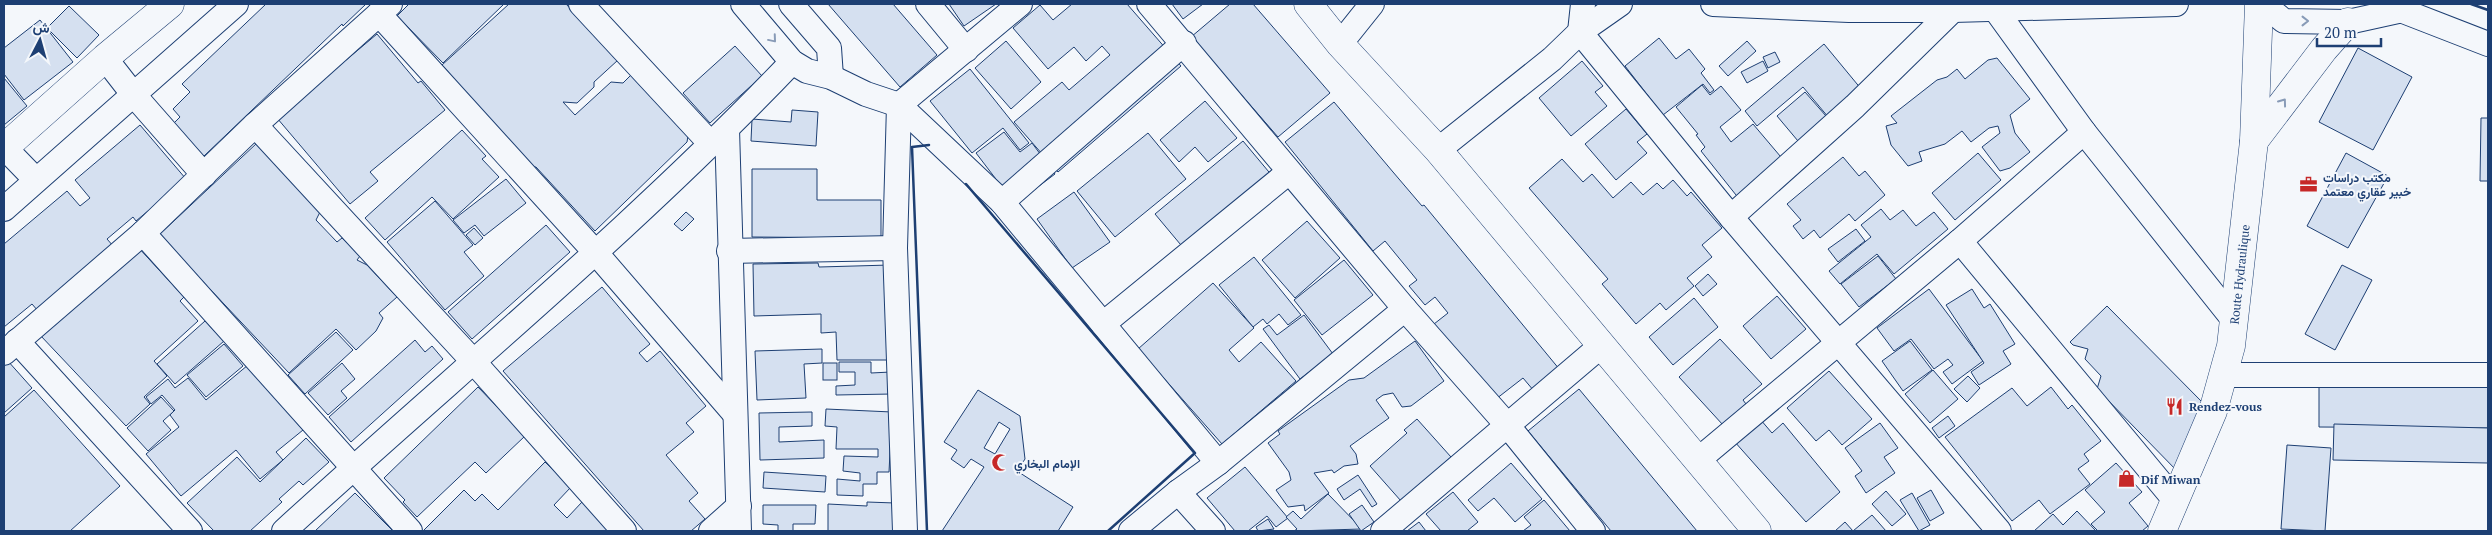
<svg xmlns="http://www.w3.org/2000/svg" width="2492" height="535" font-family="'PT Serif',Vazirmatn,serif">
<style>
.building{fill:#d5e0f0;stroke:#1d3f73;fill-rule:evenodd}
.lines{fill:none;stroke-linecap:round;stroke-linejoin:round}
.minor-casing{stroke:#1d3f73;stroke-width:26}
.major-casing{stroke:#1d3f73;stroke-width:29}
.minor{stroke:#f4f7fb;stroke-width:24}
.major{stroke:#f4f7fb;stroke-width:28}
.wall{stroke:#1d3f73;stroke-width:2.5}
.oneway{stroke:#889bb7}
.labels{text-anchor:middle;dominant-baseline:central;stroke-width:4;stroke-linejoin:round;paint-order:stroke}
.poi-label{font-size:12px;font-weight:bold;fill:#1d3f73;stroke:#f4f7fb;text-anchor:start}
.street-label{font-size:12px;fill:#1d3f73;stroke:#f4f7fb}
</style>
<rect width="100%" height="100%" fill="#f4f7fb"/>
<g class="building">
<path d="M266 4H366L343 26 342 24 204 156 173 124 180 117 173 109 190 92 182 84Z"/>
<path d="M409 4H504L443 63 397 16Z"/>
<path d="M509 4H566L618 60 594 82V87L577 103 563 102 575 115 611 82 623 83 631 75 688 136 687 142 595 231 536 167H531L442 65Z"/>
<path d="M828 4H893L937 55 900 87Z"/>
<path d="M949 4H996L964 26Z"/>
<path d="M1072 4H1127L1181 66 1058 172 1014 122 1062 82 1069 90 1110 55 1102 46 1086 61 1074 47 1048 69 1013 28 1040 5 1053 20Z"/>
<path d="M1172 4H1203L1183 19Z"/>
<path d="M1230 4H1253L1330 93 1278 137 1191 37Z"/>
<path d="M69 6 99 35 77 58 47 28Z"/>
<path d="M40 20 73 62 24 100 4 74V48Z"/>
<path d="M377 34 418 83 421 81 445 110 370 172 378 181 350 204 277 118Z"/>
<path d="M1659 38 1676 59 1689 49 1705 69 1701 73 1714 90 1710 93 1703 84 1663 115 1625 66Z"/>
<path d="M1006 41 1041 82 1011 109 975 68Z"/>
<path d="M1747 41 1756 51 1728 76 1719 66Z"/>
<path d="M1824 44 1862 90 1829 118 1803 87 1757 126 1745 111Z"/>
<path d="M735 46 762 76 710 123 683 93Z"/>
<path d="M2358 48 2412 77 2373 150 2319 122Z"/>
<path d="M1775 52 1780 62 1768 68 1763 57Z"/>
<path d="M1997 58 2030 99 2010 115 2015 133 2030 152 2010 168 2000 171 1982 147 2000 133 1998 126 1989 128 1971 142 1962 131 1945 144 1919 152 1922 161 1908 166 1891 145 1886 126 1897 123 1891 116 1937 80 1947 77 1957 69 1965 79 1988 60Z"/>
<path d="M1582 61 1603 86 1595 92 1607 106 1571 136 1539 98Z"/>
<path d="M1763 61 1768 71 1747 83 1741 72Z"/>
<path d="M970 69 1029 143 1020 150 1003 128 972 153 930 101Z"/>
<path d="M4 78 27 106 4 125Z"/>
<path d="M1702 85 1710 95 1721 86 1741 110 1720 127 1731 142 1753 124 1786 163 1740 200 1701 151 1705 147 1696 135 1698 134 1676 107Z"/>
<path d="M1805 92 1833 124 1817 125 1798 141 1777 116Z"/>
<path d="M1205 101 1237 138 1208 162 1195 147 1179 162 1160 140Z"/>
<path d="M1334 102 1393 172 1422 206 1424 205 1560 370 1534 391 1523 378 1496 399 1434 324 1448 313 1435 297 1425 305 1409 286 1417 280 1385 241 1373 251 1285 142Z"/>
<path d="M1626 109 1647 134 1637 142 1647 153 1616 180 1585 144Z"/>
<path d="M792 110 818 112 816 146 751 141 752 119 791 122Z"/>
<path d="M2481 118H2488V181H2480Z"/>
<path d="M140 125 186 179 136 221 133 217 107 239 114 247 38 311 32 304 4 327V244L67 191 80 206 90 198 75 180Z"/>
<path d="M462 130 486 156 482 159 499 177 453 219 432 197 385 240 365 218Z"/>
<path d="M1004 132 1020 152 1032 143 1055 174 1015 204 976 153Z"/>
<path d="M1148 133 1186 179 1115 237 1077 191Z"/>
<path d="M1243 141 1284 190 1196 263 1155 214Z"/>
<path d="M257 143 320 212 316 220 337 242 342 238 360 256 357 260 367 265 397 297 379 313 383 318 376 331 356 350 336 329 289 373 159 235Z"/>
<path d="M1978 153 2001 180 1955 220 1932 193Z"/>
<path d="M2346 153 2388 176 2348 248 2307 226Z"/>
<path d="M1843 157 1859 176 1865 171 1885 195 1855 221 1849 214 1820 238 1814 230 1803 239 1793 226 1801 220 1787 204Z"/>
<path d="M1562 159 1583 182 1592 174 1613 198 1631 182 1643 195 1657 183 1663 189 1673 180 1687 196 1691 192 1722 228 1702 245 1712 257 1687 278 1694 286 1666 310 1660 303 1636 324 1602 284 1608 279 1529 188Z"/>
<path d="M752 169H817V200H881V238L752 237Z"/>
<path d="M506 179 526 203 484 236 475 225 464 233 453 220Z"/>
<path d="M1074 192 1110 242 1072 268 1037 219Z"/>
<path d="M435 201 473 245 464 252 484 276 445 310 387 242Z"/>
<path d="M1881 209 1890 220 1903 210 1916 226 1934 212 1948 229 1894 274 1877 254 1840 284 1829 271 1871 237 1861 225Z"/>
<path d="M686 212 694 219 682 231 674 224Z"/>
<path d="M1307 221 1340 258 1295 298 1262 260Z"/>
<path d="M546 225 570 252 472 339 448 312Z"/>
<path d="M474 228 483 238 475 245 466 235Z"/>
<path d="M1856 229 1865 241 1838 262 1828 249Z"/>
<path d="M137 246 184 297 180 301 198 321 154 361 167 376 144 397 150 404 126 426 40 335Z"/>
<path d="M1878 256 1896 279 1859 307 1841 284Z"/>
<path d="M1254 257 1301 315 1288 325 1279 314 1267 324 1263 319 1253 327 1219 285Z"/>
<path d="M1344 260 1373 295 1322 335 1294 300Z"/>
<path d="M818 263 819 267 890 265 888 360H837L836 332 821 333V314L754 316 753 264Z"/>
<path d="M2342 265 2372 280 2335 350 2305 334Z"/>
<path d="M1708 274 1717 284 1703 296 1695 286Z"/>
<path d="M1213 283 1254 328 1229 350 1239 362 1261 342 1296 381 1222 444 1138 349Z"/>
<path d="M602 287 650 344 639 353 647 362 660 351 706 406 686 423 694 432 666 455 698 493 689 501 705 519 691 531H644L503 371Z"/>
<path d="M1929 289 1983 361 1952 384 1943 372 1953 365 1948 359 1934 369 1911 339 1894 351 1877 328Z"/>
<path d="M1972 289 1984 308 1990 304 2015 344 2003 351 2011 364 1979 385 1971 372 1984 363 1946 305Z"/>
<path d="M1777 296 1806 329 1771 359 1743 326Z"/>
<path d="M1694 298 1718 327 1673 365 1649 337Z"/>
<path d="M2107 306 2205 405 2180 474 2097 389 2101 376 2085 359 2088 349 2073 345 2070 342Z"/>
<path d="M1304 315 1333 354 1300 379 1263 329 1269 325 1277 335Z"/>
<path d="M205 321 224 341 175 384 157 364Z"/>
<path d="M336 332 353 350 305 394 288 375Z"/>
<path d="M1720 339 1762 384 1743 400 1746 404 1723 425 1679 377Z"/>
<path d="M415 340 425 352 432 346 443 359 351 442 329 417Z"/>
<path d="M1415 341 1444 381 1411 406 1402 407 1393 393 1383 395 1376 400 1389 418 1350 446 1356 454 1358 464 1344 466 1334 473 1332 470 1314 473 1329 493 1305 511 1304 505 1288 507 1276 490 1291 480 1289 472 1268 443 1280 434 1278 431 1349 380 1364 378Z"/>
<path d="M1910 341 1932 370 1903 391 1882 361Z"/>
<path d="M224 344 243 366 206 397 187 375Z"/>
<path d="M822 349V363L804 364 806 398 757 400 755 351Z"/>
<path d="M7 360 32 388 4 413V363Z"/>
<path d="M839 362H871V373L891 372 892 394 836 395V386L855 385V372H839Z"/>
<path d="M342 363 355 379 341 391 347 398 328 415 308 393Z"/>
<rect x="823" y="363" width="14" height="17"/>
<path d="M248 365 303 430 276 452 283 460 260 479 236 450 181 496 146 454 179 427 170 415 175 410 162 395 151 404 146 397 168 379 175 388 188 378 206 400Z"/>
<path d="M1933 370 1958 399 1930 423 1905 394Z"/>
<path d="M1829 371 1872 419 1842 445 1829 430 1816 441 1787 408Z"/>
<path d="M1968 376 1980 388 1967 402 1954 389Z"/>
<path d="M2319 384 2488 386V428L2319 427Z"/>
<path d="M478 387 525 436 486 473 475 462 417 517 403 502 405 500 384 478Z"/>
<path d="M2051 387 2068 409 2072 405 2101 441 2084 454 2089 461 2078 469 2090 484 2050 514 2039 500 2012 521 1945 437 2012 388 2027 406Z"/>
<path d="M1579 389 1697 531H1611L1528 431Z"/>
<path d="M34 390 120 486 70 531H4V417Z"/>
<path d="M978 390 1020 416 1025 459 1017 471 1073 507 1058 531H942L984 467 971 459 964 468 951 459 957 450 944 442ZM999 422 1010 429 995 454 984 448Z"/>
<path d="M161 397 174 411 163 421 171 430 148 451 127 428Z"/>
<path d="M826 409 892 412 889 472H877V484H863V496L837 495V479L860 481V473L843 471 844 456 878 457V449H836L837 427 825 426Z"/>
<path d="M812 412V426L779 427V442L824 440V458L760 460 759 413Z"/>
<path d="M1948 416 1955 426 1939 438 1932 428Z"/>
<path d="M1417 419 1451 457 1401 501 1370 466 1407 433 1404 430Z"/>
<path d="M1760 419 1772 433 1783 423 1840 492 1806 522 1734 441Z"/>
<path d="M1880 423 1898 448 1884 457 1895 473 1866 493 1855 476 1862 471 1845 448Z"/>
<path d="M2334 424 2488 428V463L2333 460Z"/>
<path d="M306 438 329 462 303 485 299 481 279 499 282 502 250 531H214L187 503 237 457 260 482Z"/>
<path d="M2287 445 2331 448 2325 531 2281 529Z"/>
<path d="M545 462 571 487 554 505 567 518 582 502 610 529 608 531H423L464 490 475 501 482 494 498 510Z"/>
<path d="M1511 463 1542 499 1515 522 1494 498 1478 511 1468 500Z"/>
<path d="M2116 463 2142 492 2129 503 2148 526 2142 531H2098L2091 524 2105 512 2085 490Z"/>
<path d="M1245 467 1288 518 1276 527 1267 516 1248 531H1235L1207 498Z"/>
<path d="M764 472 826 476 825 492 763 488Z"/>
<path d="M1358 475 1377 504 1372 507 1360 489 1344 500 1337 489Z"/>
<path d="M1931 490 1944 513 1930 521 1917 498Z"/>
<path d="M1886 491 1906 514 1892 526 1872 504Z"/>
<path d="M1453 492 1478 522 1467 531H1441L1426 514Z"/>
<path d="M355 493 393 531H315Z"/>
<path d="M1912 493 1930 525 1919 531 1900 500Z"/>
<path d="M1328 494 1362 529 1294 531 1297 529 1286 517 1293 511 1301 519Z"/>
<path d="M1544 500 1570 531H1523L1531 525 1524 517Z"/>
<path d="M867 502 895 503 894 531H828V504L867 506Z"/>
<path d="M763 505H816L815 524H793V531H778V525L763 524Z"/>
<path d="M1362 505 1374 522 1361 531 1349 514Z"/>
<path d="M2077 511 2096 531H2034L2053 514 2063 525Z"/>
<path d="M1872 515 1886 531H1835L1845 522 1853 531Z"/>
<path d="M1268 519 1274 529 1258 531 1256 527Z"/>
<path d="M1419 522 1426 531H1407Z"/>
</g>
<g class="lines">
<defs>
<g id="minor">
<path d="M581 4 711 144"/>
<path d="M743 4 792 62 807 71 831 77 866 94 899 105 1002 202 1218 463"/>
<path d="M791 4 829 48 831 77"/>
<path d="M928 4 966 50"/>
<path d="M1149 4 1405 309 1508 426 1593 531"/>
<path d="M1583 4 1580 32 1731 217 1999 531"/>
<path d="M1713 4 1849 10H1953L2176 4"/>
<path d="M2263 4 2284 21 2348 22 2398 11"/>
<path d="M2385 4 2488 44"/>
<path d="M1995 9 2084 132 2233 319"/>
<path d="M379 14 596 253 734 413"/>
<path d="M1340 44 1372 4"/>
<path d="M105 58 133 94 204 175"/>
<path d="M255 125 473 361 624 531"/>
<path d="M727 129 739 531"/>
<path d="M4 147 36 180"/>
<path d="M1438 150 1552 59 1580 32 1620 4"/>
<path d="M1002 202 1184 43"/>
<path d="M4 209 236 4"/>
<path d="M1731 217 1855 106 1953 10"/>
<path d="M143 233 410 531"/>
<path d="M1960 241 2174 499"/>
<path d="M729 251 895 248"/>
<path d="M1103 324 1289 172"/>
<path d="M17 341 190 531"/>
<path d="M4 353 143 233 255 125 390 4"/>
<path d="M2223 375H2488"/>
<path d="M1698 460 1960 241 2084 132"/>
<path d="M1178 492 1213 531"/>
<path d="M284 531C454 375 633 229 792 62"/>
<path d="M711 531 739 506"/>
<path d="M905 531 895 248 899 105 1020 4"/>
<path d="M1131 531 1178 492 1218 463 1405 309"/>
<path d="M1383 531 1602 345"/>
</g>
<g id="major">
<path d="M1308 4 1340 44 1438 150 1757 531"/>
<path d="M2254 141 2324 49 2348 22"/>
<path d="M4 148 105 58 170 4"/>
<path id="s1" d="M2162 531 2213 411 2231 346 2254 141 2259 4"/>
</g>
</defs>
<use href="#minor" class="minor-casing"/>
<use href="#major" class="major-casing"/>
<use href="#minor" class="minor"/>
<use href="#major" class="major"/>
<g class="wall">
<path d="M2471 4 2488 10"/>
<path d="M966 184 1195 453 1108 531"/>
<path d="M927 531 912 147 929 145"/>
</g>
</g>
<defs><path id="oneway-chevron" d="M-2-3.5L2.5 0L-2 3.5" fill="none" stroke-width="1.6" stroke-linecap="round" stroke-linejoin="round" transform="scale(1.25)"/></defs>
<g class="oneway">
<use href="#oneway-chevron" transform="translate(2305 21)"/>
<use href="#oneway-chevron" transform="translate(773 39) rotate(50)"/>
<use href="#oneway-chevron" transform="translate(2283 102) rotate(-54)"/>
</g>
<defs>
<symbol id="office-bare" viewBox="-9 -9 18 18"><path d="M-6-3h4V-5.5h4V-3h4V5H-6ZM-1-4.5V-3h2v-1.5ZM-6 0V1H6V0Z" fill="#c62828" stroke="#f4f7fb" stroke-width="2.5" paint-order="stroke"/></symbol>
<symbol id="restaurant-bare" viewBox="-9 -9 18 18"><path d="M-5-6h1v4h1v-4h1v4h1v-4h1v5L-1.5 .5V6h-2V.5L-5-1ZM5-6V6H3V1.5H1.5Q1.5-4 5-6Z" fill="#c62828" stroke="#f4f7fb" stroke-width="2.5" paint-order="stroke"/></symbol>
<symbol id="mosque-bare" viewBox="-9 -9 18 18"><path d="M3.5-4.9A6 6 0 1 0 3.5 4.9A5 5 0 1 1 3.5-4.9Z" fill="#c62828" stroke="#f4f7fb" stroke-width="2.5" paint-order="stroke"/></symbol>
<symbol id="shop-bare" viewBox="-9 -9 18 18"><path d="M-5-2.5h2.3a2.7 3.5 0 0 1 5.4 0H5L5.5 6h-11ZM-1.5-2.5h3a1.5 2.3 0 0 0-3 0Z" fill="#c62828" stroke="#f4f7fb" stroke-width="2.5" paint-order="stroke"/></symbol>
</defs>
<g fill-rule="evenodd">
<use href="#office-bare" x="2296" y="172" width="25" height="25"/>
<use href="#restaurant-bare" x="2162" y="394" width="25" height="25"/>
<use href="#mosque-bare" x="988" y="450" width="25" height="25"/>
<use href="#shop-bare" x="2114" y="466" width="25" height="25"/>
</g>
<g class="labels">
<g class="poi-label">
<text x="2323" y="177">مكتب دراسات<tspan x="2323" dy="14">خبير عقاري معتمد</tspan></text>
<text x="2189" y="406">Rendez-vous</text>
<text x="1014" y="463">الإمام البخاري</text>
<text x="2141" y="479">Dif Miwan</text>
</g>
<g class="street-label">
<text stroke="none"><textPath href="#s1" startOffset="270">Route Hydraulique</textPath></text>
</g>
</g>
<rect width="2492" height="535" fill="none" stroke="#1d3f73" stroke-width="10"/>
<g transform="translate(40 40) rotate(6)" stroke="#f4f7fb" stroke-width="4" paint-order="stroke">
<path d="M0-4L9 19L0 12L-9 19Z" fill="#1d3f73"/>
<text y="-8" font-size="14" font-weight="bold" text-anchor="middle" fill="#1d3f73">ش</text>
</g>
<path d="M2317 38v8h64v-8" fill="none" stroke="#1d3f73" stroke-width="2.5"/>
<text x="2324" y="38" font-size="15" fill="#1d3f73" stroke="#f4f7fb" stroke-width="4" paint-order="stroke">20 m</text>
</svg>
